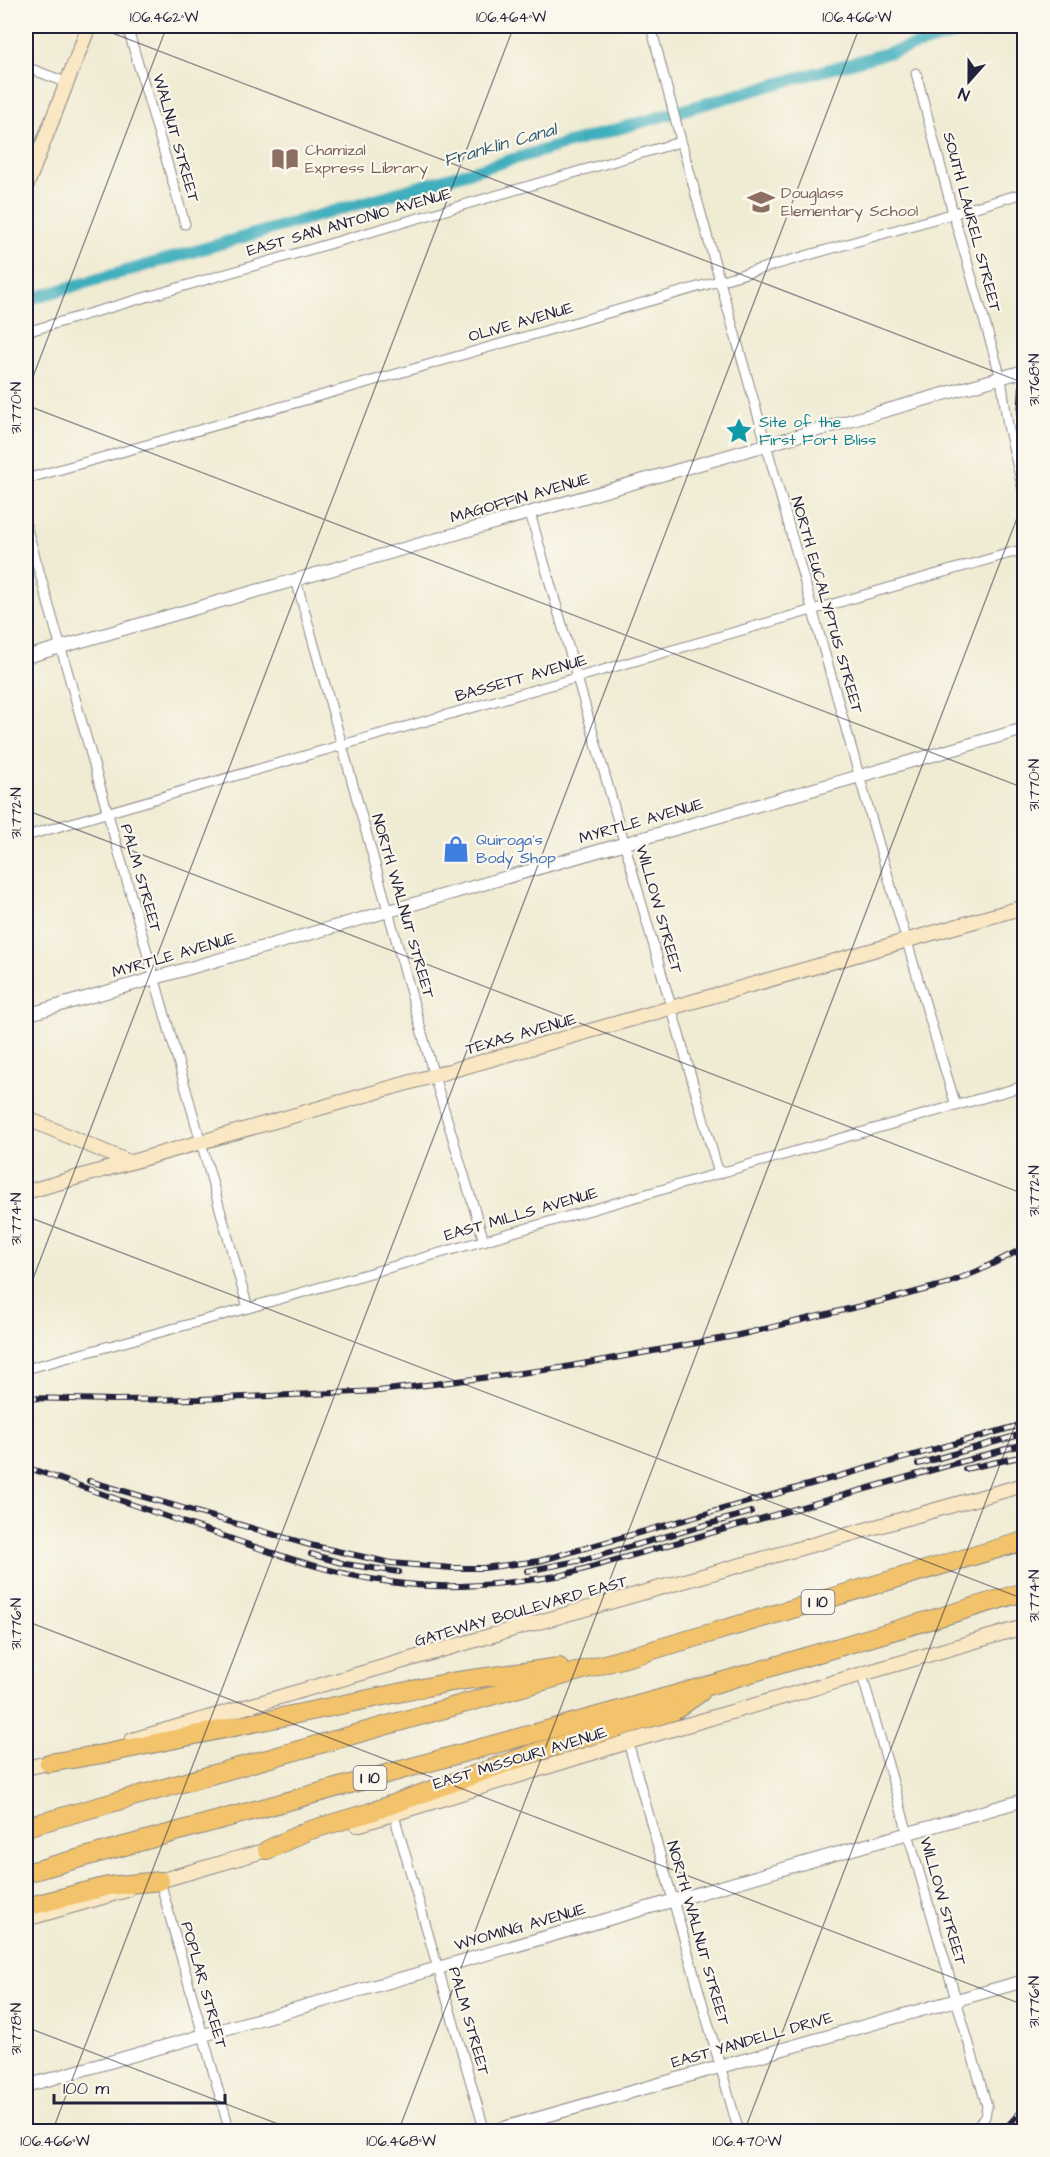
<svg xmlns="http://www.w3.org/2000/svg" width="1050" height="2157" font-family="'Architects Daughter',sans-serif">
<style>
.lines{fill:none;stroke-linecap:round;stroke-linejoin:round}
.canal{stroke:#40afbd;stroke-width:12}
.minor-casing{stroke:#898687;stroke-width:11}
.tertiary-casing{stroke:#898687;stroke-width:14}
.secondary-casing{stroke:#898687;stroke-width:16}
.motorway-casing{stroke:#898687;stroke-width:20}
.minor{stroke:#fff;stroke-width:9}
.tertiary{stroke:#fff;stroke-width:12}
.secondary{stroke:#fae7c3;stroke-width:14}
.motorway{stroke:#f2c36a;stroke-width:18}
.rail-casing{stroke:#22223b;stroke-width:6}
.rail{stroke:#fbf7ec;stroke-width:4;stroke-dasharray:11;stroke-linecap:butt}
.ticks{fill:none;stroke:#22223b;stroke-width:1.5;stroke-opacity:0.45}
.labels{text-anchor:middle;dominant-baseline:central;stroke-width:4.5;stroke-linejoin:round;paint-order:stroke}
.shield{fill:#fbf7ec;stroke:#636270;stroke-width:1.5}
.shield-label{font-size:15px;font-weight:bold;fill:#22223b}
.street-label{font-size:16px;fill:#22223b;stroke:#fbf7ec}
.education-label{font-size:16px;fill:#785e54;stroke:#fbf7ec;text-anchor:start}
.culture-label{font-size:16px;fill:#0d838f;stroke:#fbf7ec;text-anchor:start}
.shop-label{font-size:16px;fill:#366cbe;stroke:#fbf7ec;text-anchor:start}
.water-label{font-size:18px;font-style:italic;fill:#2e5a6f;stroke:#fbf7ec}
.neatline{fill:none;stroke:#22223b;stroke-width:2}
.ticks-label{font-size:15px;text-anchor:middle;fill:#22223b}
</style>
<rect width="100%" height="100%" fill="#fbf7ec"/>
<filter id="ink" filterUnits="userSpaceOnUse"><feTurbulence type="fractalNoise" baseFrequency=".0167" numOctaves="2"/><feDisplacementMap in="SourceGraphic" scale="12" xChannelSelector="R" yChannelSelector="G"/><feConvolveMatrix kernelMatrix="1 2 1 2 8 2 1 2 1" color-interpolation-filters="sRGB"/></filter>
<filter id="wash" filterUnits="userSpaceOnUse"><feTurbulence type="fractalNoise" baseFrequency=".008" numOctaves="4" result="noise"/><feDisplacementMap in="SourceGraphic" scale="24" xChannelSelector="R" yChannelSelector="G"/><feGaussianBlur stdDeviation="1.35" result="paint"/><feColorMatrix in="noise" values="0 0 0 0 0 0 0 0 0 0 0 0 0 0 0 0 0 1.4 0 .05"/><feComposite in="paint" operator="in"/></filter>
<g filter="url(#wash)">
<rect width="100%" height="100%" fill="#f0ebd3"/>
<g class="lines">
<path class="canal" d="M26 300 697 106 984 26"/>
</g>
</g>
<g filter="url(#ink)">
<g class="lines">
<defs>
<g id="minor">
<path d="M127 26 185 224"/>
<path d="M651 26C686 166 727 305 766 444 828 665 889 886 956 1106"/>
<path d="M26 67 68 83"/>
<path d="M916 73 953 213 1001 378 1008 426 1024 494"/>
<path d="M26 332 680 142"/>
<path d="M26 479 351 387 1024 193"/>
<path d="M530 513 719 1174"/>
<path d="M26 525 248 1308"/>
<path d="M296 580 434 1076 484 1241"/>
<path d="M26 836 1024 549"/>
<path d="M26 1369 248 1308 1024 1086"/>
<path d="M862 1675 987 2106 985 2117 972 2132"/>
<path d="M628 1742 739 2132"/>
<path d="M394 1815 485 2132"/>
<path d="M160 1881 230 2132"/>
</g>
<g id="tertiary">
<path d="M26 657 1024 371"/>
<path d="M26 1015 1024 729"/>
<path d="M26 2086 1024 1800"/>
<path d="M489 2132 1024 1981"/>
</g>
<g id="secondary">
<path d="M26 187 89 26"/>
<path d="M26 1118 129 1162"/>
<path d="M26 1192 1024 907"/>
<path d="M132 1740 486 1637 1024 1485"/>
<path d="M26 1768 56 1761"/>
<path d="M357 1825 628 1742 1024 1627"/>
<path d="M152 1883 274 1848"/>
<path d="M26 1919 127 1890"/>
</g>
<g id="motorway">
<path d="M49 1763 108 1753 451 1682 559 1667"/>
<path d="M26 1827 629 1657 1024 1541"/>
<path d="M267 1850 307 1831 371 1812 540 1751 674 1711 701 1692"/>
<path d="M26 1873 714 1684 1024 1592"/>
<path d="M26 1907 108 1886 160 1881"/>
</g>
</defs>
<use href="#minor" class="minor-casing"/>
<use href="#tertiary" class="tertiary-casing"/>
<use href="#secondary" class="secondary-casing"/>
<use href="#motorway" class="motorway-casing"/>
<use href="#minor" class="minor"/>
<use href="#tertiary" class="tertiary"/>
<use href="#secondary" class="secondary"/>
<use href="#motorway" class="motorway"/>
<defs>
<g id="rail">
<path d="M1024 368C1020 400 1018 437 1024 468"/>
<path d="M26 1398 114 1400 201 1399 379 1391 560 1368 735 1336 890 1299 946 1284 978 1271 1024 1248"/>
<path d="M918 1464 1019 1435"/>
<path d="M26 1467C89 1489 152 1512 215 1533 272 1553 330 1574 390 1582 447 1591 506 1584 563 1575L1024 1444"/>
<path d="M965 1469 1024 1456"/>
<path d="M89 1481 310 1545 391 1563 452 1568H483L539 1561 1024 1424"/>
<path d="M311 1554 345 1564 399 1572"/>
<path d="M527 1571 587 1559 751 1512"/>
<path d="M1002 2132 1024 2108"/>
</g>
</defs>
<use href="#rail" class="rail-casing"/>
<use href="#rail" class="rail"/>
</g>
</g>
<path class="ticks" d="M94 26 1024 383M26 395 167 26M26 405 1024 788M26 810 1024 1194M26 1216 1024 1599M26 1297 514 26M26 1621 1024 2005M26 2027 299 2132M52 2132 860 26M398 2132 1024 500M744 2132 1024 1402"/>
<defs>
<symbol id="library-bare" viewBox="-9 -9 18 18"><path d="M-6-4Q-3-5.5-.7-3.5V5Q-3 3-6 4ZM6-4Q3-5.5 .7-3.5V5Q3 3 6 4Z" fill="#8d6e63" stroke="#fbf7ec" stroke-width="2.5" paint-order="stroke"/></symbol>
<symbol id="school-bare" viewBox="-9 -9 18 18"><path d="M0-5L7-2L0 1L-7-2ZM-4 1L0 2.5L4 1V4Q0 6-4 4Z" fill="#8d6e63" stroke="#fbf7ec" stroke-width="2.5" paint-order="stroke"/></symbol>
<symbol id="sight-bare" viewBox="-9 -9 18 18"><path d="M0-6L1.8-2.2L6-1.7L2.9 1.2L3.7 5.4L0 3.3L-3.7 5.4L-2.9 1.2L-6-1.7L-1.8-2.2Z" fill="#0f9aa8" stroke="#fbf7ec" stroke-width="2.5" paint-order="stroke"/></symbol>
<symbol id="shop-bare" viewBox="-9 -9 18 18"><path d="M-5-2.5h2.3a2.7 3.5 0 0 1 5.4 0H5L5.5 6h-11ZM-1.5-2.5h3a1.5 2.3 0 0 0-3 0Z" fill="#3f7fe0" stroke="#fbf7ec" stroke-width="2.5" paint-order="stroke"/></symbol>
</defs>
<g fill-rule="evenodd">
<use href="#library-bare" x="266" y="140" width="38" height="38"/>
<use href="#school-bare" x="742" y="183" width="38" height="38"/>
<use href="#sight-bare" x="720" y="412" width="38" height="38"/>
<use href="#shop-bare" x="437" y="830" width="38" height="38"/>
</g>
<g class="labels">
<g class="shield">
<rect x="801.5" y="1590" width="33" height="24" rx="4.5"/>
<rect x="353.5" y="1766" width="33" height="24" rx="4.5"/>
</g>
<g class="shield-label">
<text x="818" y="1602">I 10</text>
<text x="370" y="1778">I 10</text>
</g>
<g class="street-label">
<text transform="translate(176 138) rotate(74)">WALNUT STREET</text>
<text transform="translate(349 222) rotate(-16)">EAST SAN ANTONIO AVENUE</text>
<text transform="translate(972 222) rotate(75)">SOUTH LAUREL STREET</text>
<text transform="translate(521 322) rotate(-16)">OLIVE AVENUE</text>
<text transform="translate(520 498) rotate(-16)">MAGOFFIN AVENUE</text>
<text transform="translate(827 605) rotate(74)">NORTH EUCALYPTUS STREET</text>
<text transform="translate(521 678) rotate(-16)">BASSETT AVENUE</text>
<text transform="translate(641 821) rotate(-16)">MYRTLE AVENUE</text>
<text transform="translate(141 878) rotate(74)">PALM STREET</text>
<text transform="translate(403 906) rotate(74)">NORTH WALNUT STREET</text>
<text transform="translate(659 909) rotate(74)">WILLOW STREET</text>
<text transform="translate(174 955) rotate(-16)">MYRTLE AVENUE</text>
<text transform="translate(521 1034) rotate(-16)">TEXAS AVENUE</text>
<text transform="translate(521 1214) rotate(-16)">EAST MILLS AVENUE</text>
<text transform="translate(521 1611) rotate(-16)">GATEWAY BOULEVARD EAST</text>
<text transform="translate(520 1758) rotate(-17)">EAST MISSOURI AVENUE</text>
<text transform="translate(943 1901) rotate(74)">WILLOW STREET</text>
<text transform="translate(520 1927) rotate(-16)">WYOMING AVENUE</text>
<text transform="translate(698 1933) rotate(74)">NORTH WALNUT STREET</text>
<text transform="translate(204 1985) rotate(74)">POPLAR STREET</text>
<text transform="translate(469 2021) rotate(74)">PALM STREET</text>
<text transform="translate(752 2040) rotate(-16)">EAST YANDELL DRIVE</text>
</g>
<g class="education-label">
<text x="305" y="150">Chamizal<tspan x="305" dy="18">Express Library</tspan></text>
<text x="781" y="193">Douglass<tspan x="781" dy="18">Elementary School</tspan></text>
</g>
<g class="culture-label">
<text x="759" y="422">Site of the<tspan x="759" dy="18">First Fort Bliss</tspan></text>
</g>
<g class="shop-label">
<text x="476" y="840">Quiroga's<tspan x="476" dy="18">Body Shop</tspan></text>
</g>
<g class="water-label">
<text transform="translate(500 145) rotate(-16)">Franklin Canal</text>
</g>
</g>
<rect width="1050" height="2157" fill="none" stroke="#fbf7ec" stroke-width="66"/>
<g transform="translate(969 81) rotate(201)" stroke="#fbf7ec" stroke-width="4.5" paint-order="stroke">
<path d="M0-4.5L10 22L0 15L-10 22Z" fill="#22223b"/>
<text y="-9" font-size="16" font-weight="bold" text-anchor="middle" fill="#22223b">N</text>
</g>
<path d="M54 2094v9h171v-9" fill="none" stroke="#22223b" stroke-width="3"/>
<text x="63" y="2094" font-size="18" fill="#22223b" stroke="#fbf7ec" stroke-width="4.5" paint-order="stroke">100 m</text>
<rect x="33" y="33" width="984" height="2091" class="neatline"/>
<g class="ticks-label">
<text x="164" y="22">106.462°W</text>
<text x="511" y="22">106.464°W</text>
<text x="857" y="22">106.466°W</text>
<text transform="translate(1034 380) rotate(-90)" y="5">31.768°N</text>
<text transform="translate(16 408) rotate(-90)" y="5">31.770°N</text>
<text transform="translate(1034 785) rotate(-90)" y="5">31.770°N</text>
<text transform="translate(16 813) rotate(-90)" y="5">31.772°N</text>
<text transform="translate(1034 1191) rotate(-90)" y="5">31.772°N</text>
<text transform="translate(16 1219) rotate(-90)" y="5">31.774°N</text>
<text transform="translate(1034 1596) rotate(-90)" y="5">31.774°N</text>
<text transform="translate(16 1624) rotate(-90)" y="5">31.776°N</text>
<text transform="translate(1034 2002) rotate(-90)" y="5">31.776°N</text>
<text transform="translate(16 2029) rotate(-90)" y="5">31.778°N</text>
<text x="55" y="2146">106.466°W</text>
<text x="401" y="2146">106.468°W</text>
<text x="747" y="2146">106.470°W</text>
</g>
</svg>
